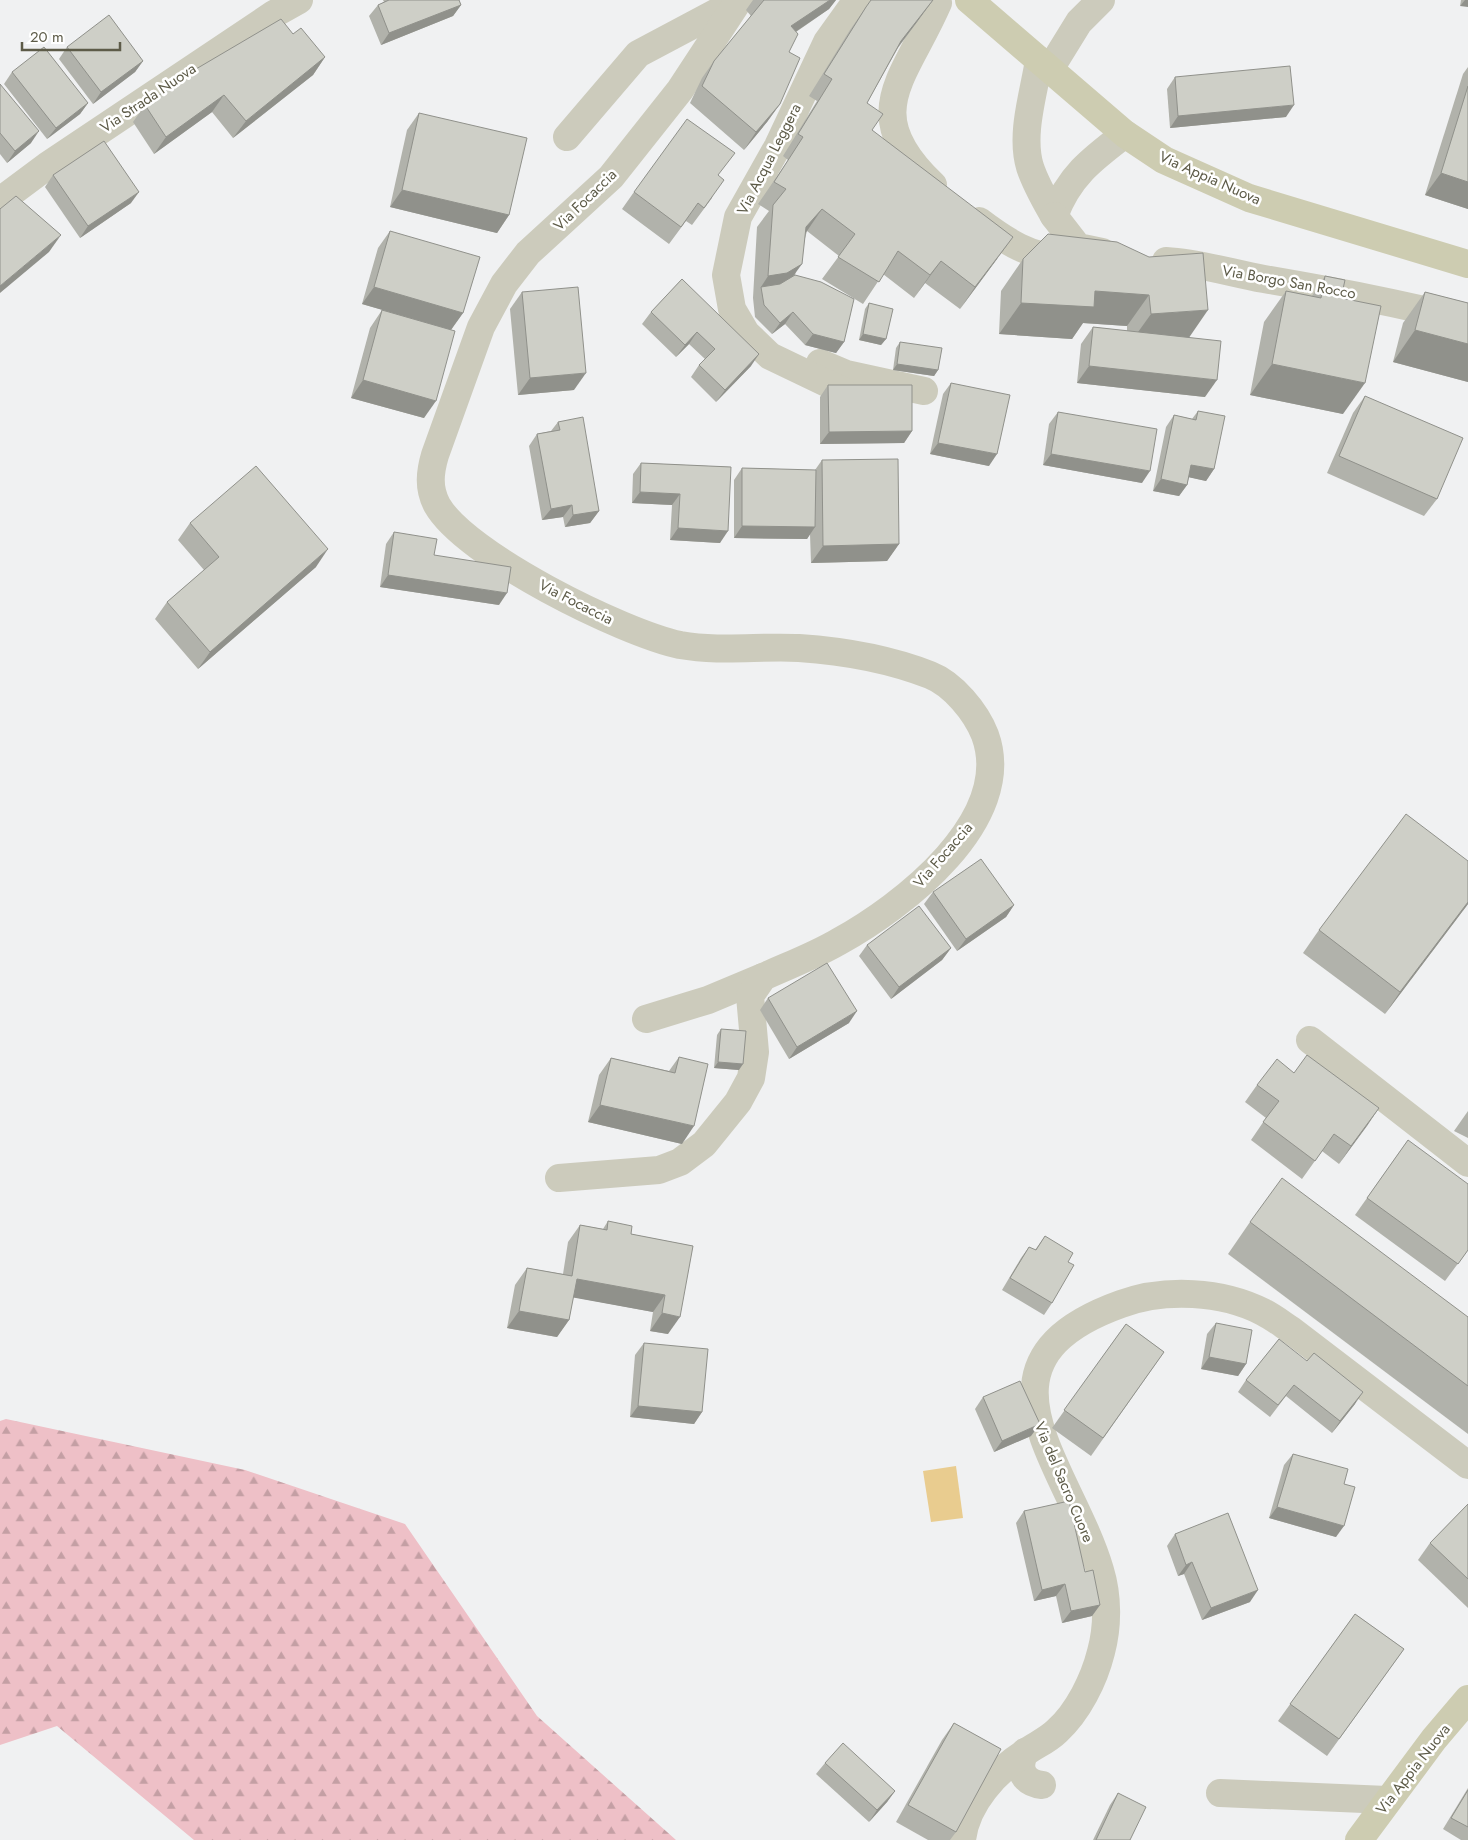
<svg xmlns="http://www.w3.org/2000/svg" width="1468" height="1840" font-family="Jost,sans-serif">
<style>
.forest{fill:url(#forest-firs)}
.water{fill:#e9cc8f}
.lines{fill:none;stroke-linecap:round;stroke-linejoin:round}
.minor{stroke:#cccbbc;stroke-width:28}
.major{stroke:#cdccb1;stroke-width:28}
.wall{fill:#b1b2ab}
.shaded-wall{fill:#90918b}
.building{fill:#cecfc7;stroke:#90918b}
.labels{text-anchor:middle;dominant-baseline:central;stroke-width:5;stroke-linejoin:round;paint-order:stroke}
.street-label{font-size:15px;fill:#5d5b48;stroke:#fff}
</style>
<defs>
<pattern id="forest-firs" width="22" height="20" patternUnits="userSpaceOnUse" patternTransform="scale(1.25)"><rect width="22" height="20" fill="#eec0c7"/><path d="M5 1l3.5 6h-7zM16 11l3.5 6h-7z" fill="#c49fa4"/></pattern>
</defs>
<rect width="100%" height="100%" fill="#f0f1f2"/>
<path class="forest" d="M6 1419 245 1470 405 1524 537 1716 676 1840H194L57 1726 0 1745V1421Z"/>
<path class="water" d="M956 1466 963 1518 931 1522 923 1471Z"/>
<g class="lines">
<g class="minor">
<path d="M1039 60C1034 93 1020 134 1030 167 1036 185 1045 200 1054 216 1069 176 1092 159 1125 134"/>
<path d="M1050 69 1079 22 1101 0"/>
<path d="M567 137 638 54 736 2"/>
<path d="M933 185C857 113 905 79 938 3"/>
<path d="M0 201 47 166 274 14 299 0"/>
<path d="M1054 216 1078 247 1102 252"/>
<path d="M979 221C1004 240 1033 260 1066 257"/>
<path d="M1166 261C1200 263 1231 273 1264 279 1333 291 1400 303 1468 321"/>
<path d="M820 363 846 374 924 391"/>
<path d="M843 391 770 356 746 333 732 309 726 275 738 217 778 146 827 42 857 0"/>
<path d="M646 1019 708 1000 763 977"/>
<path d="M1310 1040 1468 1163"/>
<path d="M559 1178 659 1170 680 1162 704 1144 738 1102 751 1078 755 1052 750 996 763 977C787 966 814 956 838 942 902 907 1016 820 985 735 976 712 953 684 930 675 889 659 843 651 799 648 759 646 720 652 680 645 623 633 465 555 437 505 428 488 430 472 435 455L481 327 504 284 528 253 611 177 680 90 739 0"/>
<path d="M1025 1752C1016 1769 1024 1783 1042 1785"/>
<path d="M1220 1793 1387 1800"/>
<path d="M962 1840C966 1803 996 1771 1026 1752 1036 1745 1048 1740 1057 1731 1078 1712 1094 1680 1101 1652 1108 1626 1108 1596 1100 1570 1069 1465 959 1362 1121 1304 1165 1288 1222 1291 1263 1312 1273 1317 1282 1324 1291 1330L1468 1465"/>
</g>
<g class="major">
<path d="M969 0 1125 134 1164 160 1249 198 1468 264"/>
<path d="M1359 1840 1434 1739 1468 1699"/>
</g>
</g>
<g class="wall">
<path d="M383 0H459L461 5 453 16 381 45 369 16 378 5 384 2Z"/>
<path d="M753 0H836L829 9 796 32 789 52 780 104 767 122 744 150 690 103 702 78 714 61 751 16 746 10Z"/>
<path d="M933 0 898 48 867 103 872 130 997 259 960 309 925 283 914 298 883 274 863 304 822 279 839 256 807 231 795 275 844 342 836 353 805 345 785 324 772 334 755 317 753 298 757 227 769 211 758 204 788 160 783 156 817 101 809 96 850 30 866 7Z"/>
<path d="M1461 0H1468L1460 6Z"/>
<path d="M293 34 325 57 313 75 233 138 212 112 154 154 133 122 145 105Z"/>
<path d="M67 47 143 61 135 72 93 104 59 59Z"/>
<path d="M1468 67V209L1425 195 1463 74Z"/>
<path d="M12 72 88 103 80 114 47 139 4 84Z"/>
<path d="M1175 77 1286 117 1170 128 1167 89Z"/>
<path d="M0 84 31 143 7 163 0 154Z"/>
<path d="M419 113 509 215 497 233 390 207 407 130Z"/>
<path d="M53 175 131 203 80 238 45 187Z"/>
<path d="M719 176 712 198 692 225 686 221 669 244 622 209 634 192Z"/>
<path d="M390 231 463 313 451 329 424 418 351 398 370 328 382 310 425 322 362 304 378 248Z"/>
<path d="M1117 242 1189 338 1205 397 1077 383 1081 344 1093 327 1127 331V326L1083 323 1072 339 999 334 1001 291 1023 259Z"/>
<path d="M1325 276 1343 414 1250 395 1264 322 1286 291 1312 296Z"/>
<path d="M682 279 751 366 716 402 691 377 699 365 705 359 689 344 676 357 642 324 651 312Z"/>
<path d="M522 292 574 390 518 395 510 309Z"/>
<path d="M1425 292 1468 303V382L1393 362 1403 323Z"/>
<path d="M869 303 886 339 881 345 859 340 865 309Z"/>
<path d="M900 342 938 370 934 376 893 370 896 348Z"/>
<path d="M951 383 989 466 930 454 943 394Z"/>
<path d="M828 385 912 431 904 443 820 444V397Z"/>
<path d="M1365 396 1437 499 1424 516 1327 473 1353 413Z"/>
<path d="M1198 411 1214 469 1206 481 1189 477 1187 485 1179 496 1153 491 1166 427 1174 415 1192 419Z"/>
<path d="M1058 412 1142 483 1043 465 1049 424Z"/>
<path d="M558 422 599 511 590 523 565 527 563 517 542 520 529 446 537 434 551 431Z"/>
<path d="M822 460 899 544 887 561 811 563 810 534 807 539 734 538V480L742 468 815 470Z"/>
<path d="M641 463 731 467 720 543 670 540 672 505 632 503 633 474Z"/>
<path d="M190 523 316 567 198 669 155 619 167 602 204 570 178 540Z"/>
<path d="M394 532 434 555 499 605 380 587 386 544Z"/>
<path d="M933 892 1014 905 1006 917 957 951 924 904Z"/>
<path d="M1468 904 1385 1014 1303 953 1319 930Z"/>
<path d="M867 945 951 948 942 960 891 999 859 956Z"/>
<path d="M768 998 849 1023 789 1059 760 1010Z"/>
<path d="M721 1029 739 1070 714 1068 717 1035Z"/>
<path d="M679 1057 682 1144 588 1122 599 1075 611 1058 669 1071Z"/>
<path d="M1294 1073 1379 1108 1339 1164 1322 1151 1302 1179 1251 1140 1266 1118 1245 1102 1257 1085Z"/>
<path d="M1468 1111V1138L1454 1131Z"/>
<path d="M1408 1140 1468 1250 1445 1281 1355 1215Z"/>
<path d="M608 1221 631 1234 693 1246 668 1334 650 1331 653 1312 573 1297 569 1320 557 1337 507 1328 515 1285 527 1268 563 1274 568 1242 580 1225 603 1229Z"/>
<path d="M1250 1222 1468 1317V1434L1228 1254Z"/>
<path d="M1045 1236 1068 1262 1052 1303 1044 1315 1002 1290 1021 1258 1029 1247 1035 1250Z"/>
<path d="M1216 1323 1246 1364 1238 1376 1201 1369 1207 1334Z"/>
<path d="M1126 1324 1164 1352 1091 1456 1052 1428Z"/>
<path d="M1279 1339 1355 1404 1332 1433 1286 1396 1270 1417 1238 1392 1246 1380Z"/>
<path d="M644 1343 702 1412 694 1424 630 1417 635 1355Z"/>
<path d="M983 1397 1031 1436 994 1452 975 1409Z"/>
<path d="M1293 1454 1344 1484 1336 1537 1269 1518 1284 1465Z"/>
<path d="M1468 1504V1608L1418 1560 1430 1543Z"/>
<path d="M1024 1511 1085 1572 1100 1605 1092 1616 1062 1623 1056 1596 1034 1601 1016 1523Z"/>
<path d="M1175 1534 1250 1602 1202 1620 1184 1574 1178 1576 1167 1546Z"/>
<path d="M1355 1614 1404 1649 1327 1756 1278 1721Z"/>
<path d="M954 1723 956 1832 950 1840H928L896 1822 942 1740Z"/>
<path d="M825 1763 895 1791 887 1802 869 1822 816 1774Z"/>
<path d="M1468 1788V1840H1461L1443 1829Z"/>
<path d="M1118 1793 1130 1840H1093L1110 1805Z"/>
</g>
<g class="shaded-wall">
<path d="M830 0H836L829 9 779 43 791 26Z"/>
<path d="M933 0 917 22 885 64 901 41Z"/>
<path d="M1465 0H1468V7L1460 6Z"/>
<path d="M461 5 453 16 381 45 389 33Z"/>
<path d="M325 57 313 75 233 138 246 121Z"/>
<path d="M143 61 135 72 93 104 101 92Z"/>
<path d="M224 95 212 112 154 154 166 137Z"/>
<path d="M88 103 80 114 47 139 56 128Z"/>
<path d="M780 104 767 122 744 150 756 132Z"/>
<path d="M1294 105 1286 117 1170 128 1178 116Z"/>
<path d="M39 131 31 143 7 163 15 151Z"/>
<path d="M1441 173 1468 182V209L1425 195Z"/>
<path d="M402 190 509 215 497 233 390 207Z"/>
<path d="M139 192 131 203 80 238 88 226Z"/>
<path d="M822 209 807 231 791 250 806 227Z"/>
<path d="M61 235 49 252 0 293V286Z"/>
<path d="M1013 237 997 259 960 309 975 287Z"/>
<path d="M941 261 925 283 914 298 930 275Z"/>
<path d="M802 264 786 286 761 287 768 276Z"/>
<path d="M374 287 463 313 451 330 362 304Z"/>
<path d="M1095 291 1149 295 1127 326 1083 323 1072 339 999 334 1021 303Z"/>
<path d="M1208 310 1186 342 1128 346 1151 314Z"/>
<path d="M793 312 785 324 772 334 780 323Z"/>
<path d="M1415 330 1468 344V382L1393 362Z"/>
<path d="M697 332 689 344 676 357 685 345Z"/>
<path d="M813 334 844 342 836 353 805 345Z"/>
<path d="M863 334 886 339 881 345 859 340Z"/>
<path d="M759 354 751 366 716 402 725 390Z"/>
<path d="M897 364 938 370 934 376 893 370Z"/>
<path d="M1272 364 1365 383 1343 414 1250 395Z"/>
<path d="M1089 366 1217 380 1205 397 1077 383Z"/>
<path d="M586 373 574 390 518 395 530 378Z"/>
<path d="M363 380 436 401 424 418 351 398Z"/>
<path d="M912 431 904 443 820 444 829 432Z"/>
<path d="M938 443 997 454 989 466 930 454Z"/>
<path d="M1051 454 1150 471 1142 483 1043 465Z"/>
<path d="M1191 465 1214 469 1206 481 1183 476Z"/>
<path d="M1161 479 1187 485 1179 496 1153 491Z"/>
<path d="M640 492 680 494 672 505 632 503Z"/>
<path d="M572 505 563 517 542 520 551 509Z"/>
<path d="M599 511 590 523 565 527 573 515Z"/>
<path d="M742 526 815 527 807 539 734 538Z"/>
<path d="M678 528 728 531 720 543 670 540Z"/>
<path d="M899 544 887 561 811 563 823 546Z"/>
<path d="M328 549 316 567 198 669 210 652Z"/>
<path d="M388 575 507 593 499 605 380 587Z"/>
<path d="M1468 902V904L1385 1014 1400 992Z"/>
<path d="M1014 905 1006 917 957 951 966 939Z"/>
<path d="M951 948 942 960 891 999 899 987Z"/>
<path d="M857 1011 849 1023 789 1059 797 1047Z"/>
<path d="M718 1062 743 1064 739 1070 714 1068Z"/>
<path d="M600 1105 694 1126 682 1144 588 1122Z"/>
<path d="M1379 1108 1367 1126 1339 1164 1351 1146Z"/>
<path d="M577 1279 665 1295 653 1312 565 1296Z"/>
<path d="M519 1311 569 1320 557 1337 507 1328Z"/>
<path d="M662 1313 680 1317 668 1334 650 1331Z"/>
<path d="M1209 1357 1246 1364 1238 1376 1201 1369Z"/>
<path d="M1363 1392 1355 1404 1332 1433 1340 1421Z"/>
<path d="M638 1406 702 1412 694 1424 630 1417Z"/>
<path d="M1040 1424 1031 1436 994 1452 1002 1441Z"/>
<path d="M1277 1507 1344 1526 1336 1537 1269 1518Z"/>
<path d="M1192 1562 1184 1574 1178 1576 1186 1565Z"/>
<path d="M1065 1584 1056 1596 1034 1601 1042 1590Z"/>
<path d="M1258 1590 1250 1602 1202 1620 1211 1608Z"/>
<path d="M1100 1605 1092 1616 1062 1623 1071 1611Z"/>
<path d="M895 1791 887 1802 869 1822 877 1810Z"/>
</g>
<g class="building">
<path d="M389 0H459L461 5 389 33 378 5Z"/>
<path d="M764 0H830L791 26 798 34 789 52 800 58 780 104 756 132 702 86 714 61Z"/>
<path d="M871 0H933L901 41 867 103 883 114 872 130 1013 237 975 287 941 261 930 275 898 251 879 282 838 257 855 234 822 209 806 227 802 264 787 273 768 276 773 205 786 189 774 182 803 137 798 134 832 79 824 74 866 7Z"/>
<path d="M109 15 143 61 101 92 67 47Z"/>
<path d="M281 19 293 34 301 28 325 57 246 121 224 95 166 137 145 105 196 69Z"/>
<path d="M44 47 88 103 56 128 12 72Z"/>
<path d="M1290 66 1294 105 1178 116 1175 77Z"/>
<path d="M0 84 39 131 15 151 0 133Z"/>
<path d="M1468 86V182L1441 173Z"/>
<path d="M419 113 527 138 509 215 402 190Z"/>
<path d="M687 119 735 153 718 175 724 180 704 208 698 203 681 227 634 192Z"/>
<path d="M104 141 139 192 88 226 53 175Z"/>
<path d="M16 196 61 235 0 286V209Z"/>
<path d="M390 231 480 257 463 313 374 287Z"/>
<path d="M1048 234 1117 242 1149 257 1203 253 1208 310 1151 314 1149 295 1095 291 1094 307 1021 303 1023 259Z"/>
<path d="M795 275 821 282 854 299 844 342 813 334 793 312 780 323 764 305 761 287 780 284Z"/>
<path d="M1325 276 1345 280 1341 298 1381 306 1365 383 1272 364 1286 291 1321 298Z"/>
<path d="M682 279 759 354 725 390 699 365 715 349 697 332 685 345 651 312Z"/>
<path d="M578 287 586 373 530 378 522 292Z"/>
<path d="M1425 292 1468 303V344L1415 330Z"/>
<path d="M869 303 893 309 886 339 863 334Z"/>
<path d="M382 310 455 331 436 401 363 380Z"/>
<path d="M1093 327 1221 341 1217 380 1089 366Z"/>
<path d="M900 342 942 348 938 370 897 364Z"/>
<path d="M951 383 1010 395 997 454 938 443Z"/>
<path d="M828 385H912V431L829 432Z"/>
<path d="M1365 396 1463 438 1437 499 1339 456Z"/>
<path d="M1198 411 1225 416 1214 469 1191 465 1187 485 1161 479 1174 415 1196 420Z"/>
<path d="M1058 412 1157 429 1150 471 1051 454Z"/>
<path d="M583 417 599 511 573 515 572 505 551 509 537 434 560 430 558 422Z"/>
<path d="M898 459 899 544 823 546 822 460Z"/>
<path d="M641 463 731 467 728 531 678 528 680 494 640 492Z"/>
<path d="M256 466 328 549 210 652 167 602 219 557 190 523Z"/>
<path d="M742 468 816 470 815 527 742 526Z"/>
<path d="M394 532 437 539 434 555 511 567 507 593 388 575Z"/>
<path d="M1406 814 1468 861V902L1400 992 1319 930Z"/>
<path d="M981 859 1014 905 966 939 933 892Z"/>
<path d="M919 906 951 948 899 987 867 945Z"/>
<path d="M827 963 857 1011 797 1047 768 998Z"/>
<path d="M721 1029 746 1031 743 1064 718 1062Z"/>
<path d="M1307 1055 1379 1108 1351 1146 1334 1134 1315 1161 1263 1122 1279 1101 1257 1085 1277 1059 1294 1073Z"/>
<path d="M679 1057 708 1064 694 1126 600 1105 611 1058 675 1073Z"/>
<path d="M1408 1140 1468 1184V1250L1458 1264 1367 1198Z"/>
<path d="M1282 1178 1468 1317V1386L1250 1222Z"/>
<path d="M608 1221 632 1226 631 1234 693 1246 680 1317 662 1313 665 1295 577 1279 569 1320 519 1311 527 1268 572 1276 580 1225 607 1230Z"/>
<path d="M1045 1236 1073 1253 1068 1262 1074 1265 1052 1303 1010 1278 1029 1247 1036 1250Z"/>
<path d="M1216 1323 1252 1330 1246 1364 1209 1357Z"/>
<path d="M1126 1324 1164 1352 1103 1438 1064 1410Z"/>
<path d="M1279 1339 1307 1361 1314 1353 1363 1392 1340 1421 1294 1385 1278 1405 1246 1380Z"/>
<path d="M644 1343 708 1349 702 1412 638 1406Z"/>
<path d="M1020 1381 1040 1424 1002 1441 983 1397Z"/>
<path d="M1293 1454 1348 1469 1344 1484 1355 1487 1344 1526 1277 1507Z"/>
<path d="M1069 1501 1085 1572 1093 1570 1100 1605 1071 1611 1065 1584 1042 1590 1024 1511Z"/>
<path d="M1468 1504V1579L1430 1543Z"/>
<path d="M1228 1513 1258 1590 1211 1608 1192 1562 1186 1565 1175 1534Z"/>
<path d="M1355 1614 1404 1649 1339 1739 1290 1704Z"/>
<path d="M954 1723 1001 1749 956 1832 908 1805Z"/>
<path d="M843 1743 895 1791 877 1810 825 1763Z"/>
<path d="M1468 1790V1827L1451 1818Z"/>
<path d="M1118 1793 1146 1807 1130 1840H1096Z"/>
</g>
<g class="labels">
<g class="street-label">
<text transform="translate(148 98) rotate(-34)">Via Strada Nuova</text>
<text transform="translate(769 159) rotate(-63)">Via Acqua Leggera</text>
<text transform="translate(1210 178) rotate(24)">Via Appia Nuova</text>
<text transform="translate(585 200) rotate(-44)">Via Focaccia</text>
<text transform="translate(1289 282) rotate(10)">Via Borgo San Rocco</text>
<text transform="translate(576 602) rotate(27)">Via Focaccia</text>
<text transform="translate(943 855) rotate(-49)">Via Focaccia</text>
<text transform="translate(1064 1482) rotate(67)">Via del Sacro Cuore</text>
<text transform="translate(1413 1769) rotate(-52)">Via Appia Nuova</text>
</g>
</g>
<path d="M22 42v8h98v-8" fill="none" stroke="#5d5b48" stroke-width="2.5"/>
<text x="30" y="42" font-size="15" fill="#5d5b48" stroke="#ffffff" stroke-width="4" paint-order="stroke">20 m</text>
</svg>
